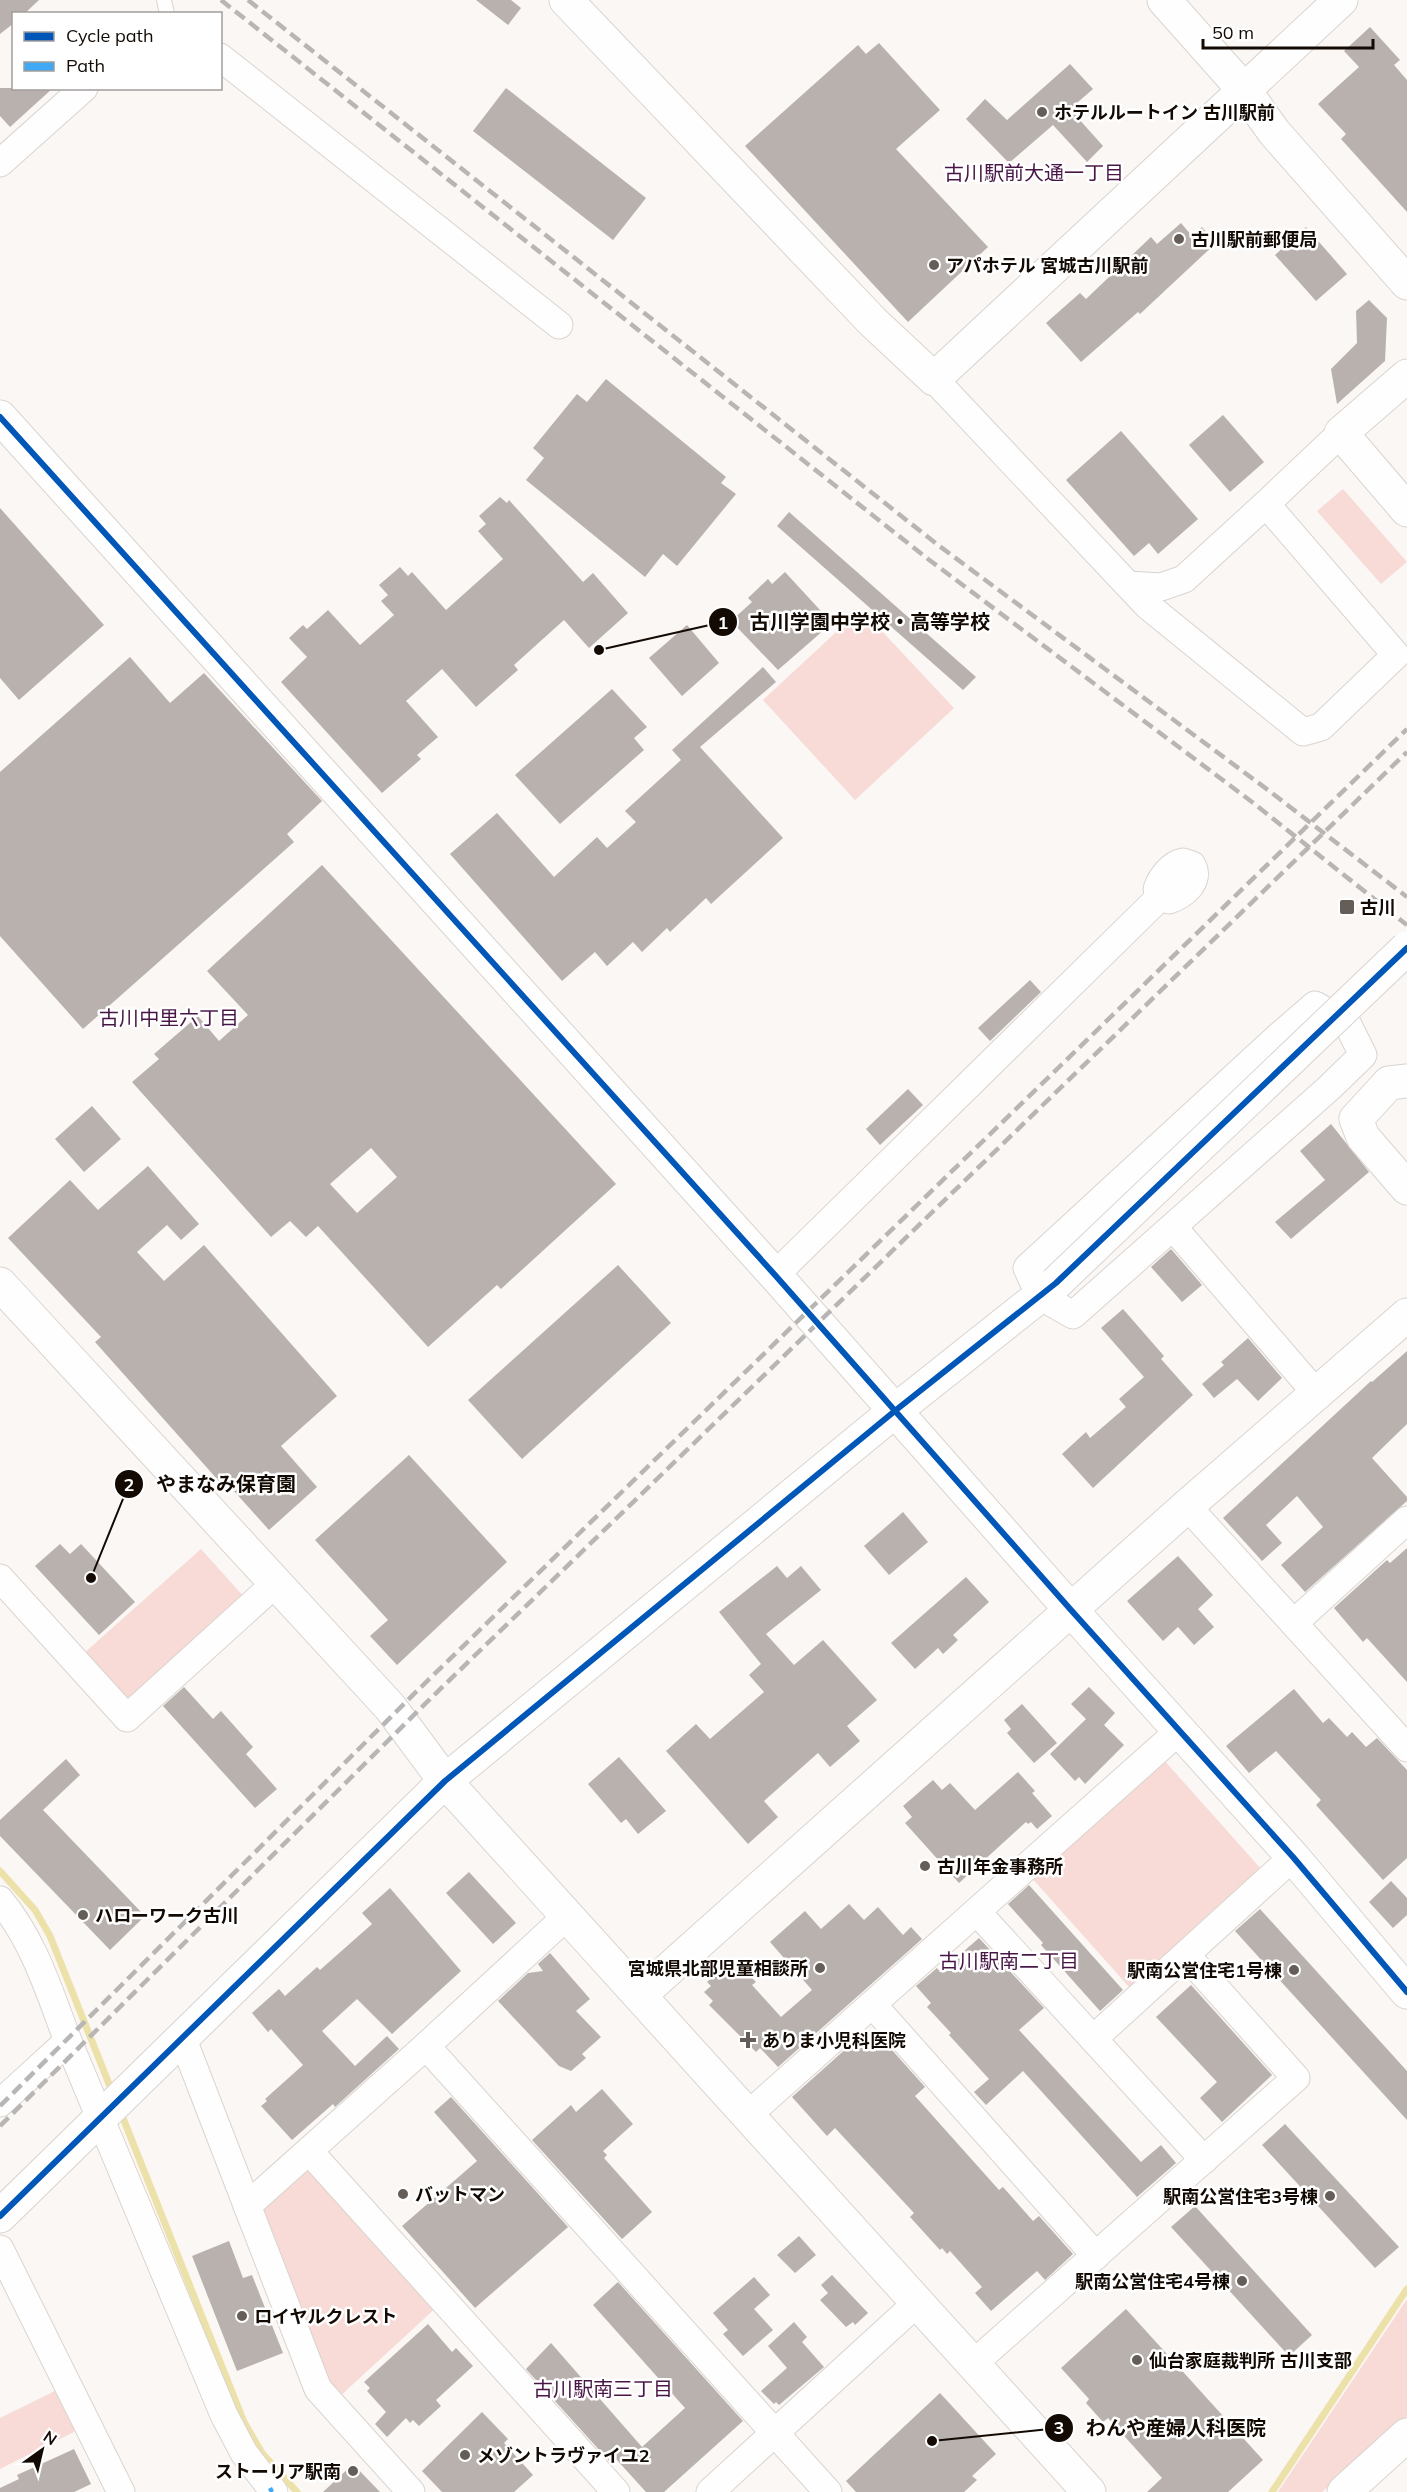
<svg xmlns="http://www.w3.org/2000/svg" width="1407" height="2492" font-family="Mulish,'Noto Sans JP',sans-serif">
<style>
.green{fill:#f8dad7}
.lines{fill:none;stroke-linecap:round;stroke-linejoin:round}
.stream{stroke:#ede1aa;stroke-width:7}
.building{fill:#b9b1ae;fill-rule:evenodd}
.lane-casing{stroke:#dad4ce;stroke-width:16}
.street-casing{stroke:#dad4ce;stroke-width:29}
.secondary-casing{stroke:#dad4ce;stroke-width:35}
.lane{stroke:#fefefe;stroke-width:14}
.street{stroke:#fefefe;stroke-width:27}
.secondary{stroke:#fefefe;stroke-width:33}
.rail{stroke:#b7b6b4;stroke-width:4.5;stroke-dasharray:12 6;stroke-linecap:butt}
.secondary-bridge-casing{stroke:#dad4ce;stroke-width:35;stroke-linecap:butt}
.secondary-bridge{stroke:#fefefe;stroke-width:33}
.quiet{stroke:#3fa9f5;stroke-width:4.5;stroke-dasharray:9 4.5;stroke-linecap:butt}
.cycleway-casing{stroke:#fff;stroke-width:10}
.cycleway{stroke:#0057b8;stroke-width:6}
.poi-dot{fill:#645d58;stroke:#fff;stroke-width:2}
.labels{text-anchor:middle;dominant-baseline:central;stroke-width:5;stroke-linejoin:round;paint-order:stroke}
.poi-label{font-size:18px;font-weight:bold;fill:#130a04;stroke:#fff;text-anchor:start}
.neighbourhood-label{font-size:20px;fill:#471646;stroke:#fff}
.leader{fill:none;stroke:#130a04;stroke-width:2}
.callout-dot{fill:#130a04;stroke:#fff;stroke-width:2}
.mark-label{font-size:18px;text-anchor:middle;font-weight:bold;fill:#fff}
.callout-label{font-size:20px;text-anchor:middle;font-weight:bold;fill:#130a04;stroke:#fff;stroke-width:5;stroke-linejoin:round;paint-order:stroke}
</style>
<rect width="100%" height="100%" fill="#faf7f5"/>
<g class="green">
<path d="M1343 489 1407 562 1381 584 1317 511Z"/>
<path d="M861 609 954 708 855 800 763 700Z"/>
<path d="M201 1549 245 1598 126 1704 82 1655Z"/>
<path d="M1163 1759 1262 1870 1130 1988 1031 1877Z"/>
<path d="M304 2164 441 2303 338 2398 327 2389 254 2214Z"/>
<path d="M1407 2299V2417L1322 2492H1278Z"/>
<path d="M61 2388 76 2421 74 2432 0 2469V2418Z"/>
</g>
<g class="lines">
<g class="stream">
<path d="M0 1871 35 1910 50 1936 113 2094"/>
<path d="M121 2113 244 2422 262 2453 297 2492"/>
<path d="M1272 2492 1407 2289"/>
</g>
</g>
<g class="building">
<path d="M0 0H39L24 14H14V23L0 34Z"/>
<path d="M476 0H511L521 8 508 25Z"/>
<path d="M1370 27 1400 60 1394 65 1407 80V212L1341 139 1346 134 1318 104 1359 67 1344 51Z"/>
<path d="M879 43 940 110 896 149 988 247 908 322 745 146 858 45 866 54Z"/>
<path d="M1070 64 1093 89 1070 109 1103 146 1087 162 1053 125 1009 163 966 119 985 99 1007 120Z"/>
<path d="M0 88H53L10 127 0 116Z"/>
<path d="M506 88 646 198 613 240 473 131Z"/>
<path d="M1181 223 1192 236 1202 227 1216 243 1140 314 1138 312 1081 362 1046 323 1080 293 1086 299 1151 237 1157 244Z"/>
<path d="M1306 227 1347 274 1316 301 1275 255Z"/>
<path d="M1369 300 1387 318 1385 361 1337 404 1331 369 1357 343 1356 311Z"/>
<path d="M606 379 726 477 721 483 736 494 677 566 663 554 645 577 526 480 544 458 533 448 577 394 587 402Z"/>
<path d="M1223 415 1264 462 1230 492 1189 445Z"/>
<path d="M1121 431 1198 519 1158 554 1149 543 1134 556 1066 480Z"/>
<path d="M500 497 507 503 509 500 583 582 593 573 628 613 589 648 564 620 514 665 518 670 476 707 442 669 406 701 438 737 417 755 421 759 382 793 281 682 307 657 289 638 303 625 307 629 328 610 360 645 394 615 381 601 388 595 379 585 400 567 408 576 412 572 446 610 503 559 478 531 486 524 479 516Z"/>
<path d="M0 508 104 625 19 700 0 678Z"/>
<path d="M789 512 976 677 963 690 777 526Z"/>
<path d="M785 572 832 623 778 670 731 621 752 602 748 598 768 579 772 584Z"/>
<path d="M687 625 719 663 682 696 649 658Z"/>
<path d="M130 657 170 703 204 673 322 801 287 834 294 842 83 1029 0 936V772Z"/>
<path d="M763 667 776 682 700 747 783 838 711 904 706 898 670 932 667 928 642 952 633 942 607 966 595 952 562 981 450 854 497 813 554 877 597 837 607 848 636 822 625 811 681 760 672 750Z"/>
<path d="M612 689 647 727 634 738 644 750 560 824 515 775Z"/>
<path d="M322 865 616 1184 501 1289 497 1285 428 1347 318 1226 306 1237 290 1221 271 1237 132 1082 159 1059 154 1054 198 1016 219 1041 248 1015 207 971ZM371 1148 397 1177 357 1213 330 1184Z"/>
<path d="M1030 980 1041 992 990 1041 978 1028Z"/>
<path d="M908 1089 923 1105 880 1145 866 1129Z"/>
<path d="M92 1106 121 1139 84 1172 55 1139Z"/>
<path d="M1331 1124 1369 1172 1291 1239 1275 1222 1325 1180 1300 1151Z"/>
<path d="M148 1166 199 1224 181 1240 167 1225 137 1252 164 1281 204 1245 337 1396 281 1446 317 1487 269 1530 233 1490 229 1493 209 1470 95 1342 101 1337 8 1238 70 1180 98 1210Z"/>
<path d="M1171 1249 1202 1285 1182 1302 1151 1267Z"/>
<path d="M618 1265 671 1323 522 1459 468 1400Z"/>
<path d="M1123 1309 1164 1356 1161 1359 1193 1395 1093 1488 1062 1454 1086 1432 1090 1438 1126 1407 1119 1399 1144 1377 1101 1328Z"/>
<path d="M1248 1338 1282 1378 1258 1401 1237 1379 1214 1398 1202 1384 1224 1365 1221 1362Z"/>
<path d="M1407 1351V1424L1372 1458 1407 1497V1501L1305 1592 1281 1565 1323 1527 1297 1496 1266 1525 1282 1543 1262 1561 1223 1518 1371 1381 1372 1382Z"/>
<path d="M409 1455 507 1562 397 1665 370 1636 388 1620 315 1540Z"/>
<path d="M903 1512 928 1542 889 1575 864 1546Z"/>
<path d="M60 1544 70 1554 81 1544 135 1602 99 1635 35 1566Z"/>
<path d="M1407 1548V1682L1367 1638 1363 1642 1334 1608 1387 1560 1390 1563Z"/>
<path d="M1178 1556 1213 1595 1198 1609 1214 1627 1194 1645 1178 1627 1163 1641 1127 1601Z"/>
<path d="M777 1566 787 1578 801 1566 821 1590 766 1634 794 1665 823 1640 877 1700 847 1726 860 1741 830 1767 818 1753 764 1801 778 1817 748 1844 666 1751 696 1724 710 1739 764 1692 749 1675 761 1664 719 1612Z"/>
<path d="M966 1577 989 1602 953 1635 958 1640 943 1654 938 1648 915 1669 891 1643Z"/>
<path d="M184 1687 213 1719 221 1711 253 1747 246 1754 277 1789 255 1808 163 1706Z"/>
<path d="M1089 1687 1115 1713 1104 1725 1124 1745 1085 1784 1079 1777 1075 1781 1050 1754 1086 1719 1071 1704Z"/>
<path d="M1294 1689 1323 1723 1329 1718 1347 1737 1352 1732 1366 1747 1377 1738 1407 1770V1858L1383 1880 1316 1805 1321 1800 1276 1751 1249 1773 1226 1746Z"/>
<path d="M1022 1704 1057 1743 1034 1763 1007 1733 1011 1729 1004 1720Z"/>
<path d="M619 1757 666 1811 638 1834 626 1819 621 1823 588 1784Z"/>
<path d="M66 1759 80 1775 43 1810 145 1916 110 1950 0 1836V1820Z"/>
<path d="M1018 1772 1035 1791 1032 1793 1052 1816 1037 1829 1031 1822 1028 1824 1026 1822 959 1883 905 1823 912 1817 903 1806 933 1780 942 1790 950 1783 975 1810Z"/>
<path d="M469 1872 516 1923 493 1944 446 1893Z"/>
<path d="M1391 1881 1407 1898V1915L1393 1928 1369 1902Z"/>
<path d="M1029 1885 1123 1990 1100 2011 1041 1945 1043 1943 1008 1904Z"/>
<path d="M390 1888 461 1971 392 2034 357 1999 322 2031 355 2066 387 2036 399 2049 335 2107 333 2104 292 2140 261 2106 267 2101 265 2099 303 2065 271 2029 268 2032 252 2013 279 1989 285 1996 317 1967 320 1970 372 1924 362 1913Z"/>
<path d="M849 1904 864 1920 878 1907 903 1935 911 1927 922 1939 778 2067 760 2048 756 2052 709 2005 713 2001 704 1992 711 1986 707 1982 732 1958 756 1982 752 1985 781 2017 812 1990 770 1942 805 1911 821 1929Z"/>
<path d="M1260 1909 1407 2071V2120L1235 1931Z"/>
<path d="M979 1938 1044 2008 1019 2030 1141 2162 1161 2145 1176 2163 1137 2197 1023 2071 986 2105 974 2092 989 2079 949 2035 951 2033 927 2007 931 2003 916 1986 937 1968 940 1972Z"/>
<path d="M550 1953 590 1999 576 2011 601 2037 582 2054 586 2058 571 2071 559 2066 498 2001 528 1973 543 1971 538 1964Z"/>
<path d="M1191 1985 1272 2075 1222 2122 1200 2098 1217 2082 1156 2017Z"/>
<path d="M867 2030 875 2031 925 2087 915 2096 999 2190 1003 2187 1033 2221 1039 2216 1073 2254 1045 2280 1037 2271 991 2311 975 2293 982 2287 950 2251 947 2254 942 2248 940 2250 910 2217 914 2213 835 2128 827 2136 792 2097Z"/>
<path d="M602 2089 633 2124 603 2151 607 2155 604 2158 652 2212 622 2239 532 2140 571 2105 576 2112Z"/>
<path d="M451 2097 568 2227 475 2308 402 2226 477 2161 434 2112Z"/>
<path d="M1285 2124 1399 2247 1375 2268 1262 2145Z"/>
<path d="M1195 2206 1312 2335 1289 2356 1171 2227Z"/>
<path d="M799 2236 816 2255 795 2273 777 2255Z"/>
<path d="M229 2241 243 2278 252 2275 283 2353 237 2371 192 2256Z"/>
<path d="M832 2275 868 2313 855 2325 853 2322 846 2327 820 2300 828 2293 821 2285Z"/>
<path d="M754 2277 770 2295 754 2309 773 2330 743 2356 723 2334 728 2330 713 2313Z"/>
<path d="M618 2282 743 2421 664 2492H646L616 2459 611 2463 526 2369 551 2343 642 2447 685 2408 593 2305Z"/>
<path d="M1126 2309 1263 2460 1228 2492H1147L1162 2478 1108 2418 1103 2422 1086 2403 1089 2399 1061 2368Z"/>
<path d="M794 2322 807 2337 802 2342 824 2367 779 2405 776 2402 774 2404 761 2391 787 2368 768 2346Z"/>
<path d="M428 2324 452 2352 456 2348 473 2366 436 2400 441 2406 419 2426 413 2420 410 2423 406 2418 387 2437 375 2424 386 2412 367 2391 370 2388 364 2382Z"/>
<path d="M940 2393 996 2454 972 2476 977 2480 964 2492H856L846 2481Z"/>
<path d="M482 2412 508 2439 504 2443 533 2475 514 2492H442L422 2471Z"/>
<path d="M74 2449 91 2484 74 2492H0V2488L19 2479 17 2475Z"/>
<path d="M353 2464 380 2492H323Z"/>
</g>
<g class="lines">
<defs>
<path id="lane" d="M164 0 167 14"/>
<g id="street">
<path d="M220 57 559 325"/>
<path d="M0 163 84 88"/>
<path d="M934 379 1128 585 1161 587 1184 579 1266 504 1396 655 1321 727 1303 732 1148 606 1128 585"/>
<path d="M1266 504 1341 433"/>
<path d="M1183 862 1192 865C1201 881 1184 895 1169 900L1160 897 1157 889C1161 878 1171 864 1183 862Z"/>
<path d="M1315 1005 1347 1023 1363 1055 1329 1088 1073 1315 1040 1296 1027 1268 1278 1037Z"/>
<path d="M1173 1227 1316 1393"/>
<path d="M775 1275 1160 897"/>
<path d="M1187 1506 1407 1748"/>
<path d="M0 1578 127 1718 277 1582"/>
<path d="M1295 1622 1407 1520"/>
<path d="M0 1900C34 1941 49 1991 68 2041L0 2103"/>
<path d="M977 1912 1204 2160"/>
<path d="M873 2005 1096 2256"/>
<path d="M182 2037 318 2389 411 2492"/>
<path d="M1093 2039 1293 1857"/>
<path d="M68 2041 224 2415 244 2453 274 2492"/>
<path d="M426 2046 828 2492"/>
<path d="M749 2114 1179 1731"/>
<path d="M309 2151 616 2492"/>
<path d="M247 2206 426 2046 568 1915"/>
<path d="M0 2249 121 2492"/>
<path d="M973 2364 1296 2078 1186 1955"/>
<path d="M710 2492 918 2302"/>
</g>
<g id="secondary">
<path d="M566 0 873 322 934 379 1341 0"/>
<path d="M1164 0 1244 90 1274 132 1407 283"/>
<path d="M1407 376 1341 433 1407 510"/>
<path d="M0 417 775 1275 1071 1610 1293 1857 1407 1992"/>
<path d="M1407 1081 1389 1083 1356 1119 1363 1137 1407 1188"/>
<path d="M0 1284 390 1707 445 1781 1089 2492"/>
<path d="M640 1995 1187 1506 1407 1315"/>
<path d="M0 2216 445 1781 896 1410 1056 1283"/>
<path d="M1344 2492 1407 2435"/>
</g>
</defs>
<use href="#lane" class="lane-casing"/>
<use href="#street" class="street-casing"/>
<use href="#secondary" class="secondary-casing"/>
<use href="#lane" class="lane"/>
<use href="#street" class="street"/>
<use href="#secondary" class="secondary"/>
<g class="rail">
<path d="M221 0 928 559 1252 802 1407 925"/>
<path d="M248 0 938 545 1268 790 1407 897"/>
<path d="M0 2106 418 1690 1407 729"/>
<path d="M0 2126 430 1699 1407 752"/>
</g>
<defs>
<path id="secondary-bridge" d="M1056 1283 1407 948"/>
</defs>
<use href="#secondary-bridge" class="secondary-bridge-casing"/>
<use href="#secondary-bridge" class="secondary-bridge"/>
<path class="quiet" d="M270 2488 272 2492"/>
<defs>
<g id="cycleway">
<path d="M0 417 775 1275 1071 1610 1293 1857 1407 1992"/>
<path d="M0 2216 445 1781 896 1410 1056 1283 1407 948"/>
</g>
</defs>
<use href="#cycleway" class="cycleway-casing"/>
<use href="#cycleway" class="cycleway"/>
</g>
<g class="poi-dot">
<circle cx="1042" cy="112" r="6"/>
<circle cx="1179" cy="239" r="6"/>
<circle cx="934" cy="265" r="6"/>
<rect x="1339" y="899" width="16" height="16" rx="3"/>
<circle cx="925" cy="1866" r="6"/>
<circle cx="83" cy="1915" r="6"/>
<circle cx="820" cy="1968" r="6"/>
<circle cx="1294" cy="1970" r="6"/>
<path d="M745 2031h6v6h6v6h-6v6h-6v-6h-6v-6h6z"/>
<circle cx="403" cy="2194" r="6"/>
<circle cx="1330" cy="2196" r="6"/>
<circle cx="1242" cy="2281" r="6"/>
<circle cx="242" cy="2316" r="6"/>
<circle cx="1137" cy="2360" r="6"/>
<circle cx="465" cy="2455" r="6"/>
<circle cx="353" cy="2471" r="6"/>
</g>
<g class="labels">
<g class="poi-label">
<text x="1054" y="112">ホテルルートイン 古川駅前</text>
<text x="1191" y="239">古川駅前郵便局</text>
<text x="946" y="265">アパホテル 宮城古川駅前</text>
<text x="1360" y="907">古川</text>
<text x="937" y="1866">古川年金事務所</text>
<text x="95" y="1915">ハローワーク古川</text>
<text x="808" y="1968" text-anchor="end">宮城県北部児童相談所</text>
<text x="1282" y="1970" text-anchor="end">駅南公営住宅1号棟</text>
<text x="762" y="2040">ありま小児科医院</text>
<text x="415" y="2194">バットマン</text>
<text x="1318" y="2196" text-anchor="end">駅南公営住宅3号棟</text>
<text x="1230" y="2281" text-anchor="end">駅南公営住宅4号棟</text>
<text x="254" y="2316">ロイヤルクレスト</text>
<text x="1149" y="2360">仙台家庭裁判所 古川支部</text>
<text x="477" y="2455">メゾントラヴァイユ2</text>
<text x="341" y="2471" text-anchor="end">ストーリア駅南</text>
</g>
<g class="neighbourhood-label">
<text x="1034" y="172">古川駅前大通一丁目</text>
<text x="169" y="1017">古川中里六丁目</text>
<text x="1009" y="1960">古川駅南二丁目</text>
<text x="603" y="2388">古川駅南三丁目</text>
</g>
</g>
<path class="leader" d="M599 650L723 622M91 1578L129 1484M932 2441L1059 2428"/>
<g class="callout-dot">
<circle cx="599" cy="650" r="6"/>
<circle cx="91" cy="1578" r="6"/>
<circle cx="932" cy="2441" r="6"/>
<circle cx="723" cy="622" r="15"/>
<circle cx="129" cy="1484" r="15"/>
<circle cx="1059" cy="2428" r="15"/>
</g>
<g class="mark-label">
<text x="723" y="629">1</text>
<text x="129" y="1491">2</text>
<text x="1059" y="2434">3</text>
</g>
<g class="callout-label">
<text x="870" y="629">古川学園中学校・高等学校</text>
<text x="226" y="1491">やまなみ保育園</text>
<text x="1176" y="2435">わんや産婦人科医院</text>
</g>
<rect x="12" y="12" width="210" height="78" fill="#ffffff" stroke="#a19d9b" stroke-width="1.5"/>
<rect x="24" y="32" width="30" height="9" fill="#0057b8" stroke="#a19d9b" stroke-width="1.5"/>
<text x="66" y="42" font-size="18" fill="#130a04">Cycle path</text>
<rect x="24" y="62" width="30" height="9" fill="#3fa9f5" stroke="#a19d9b" stroke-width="1.5"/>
<text x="66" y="72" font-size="18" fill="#130a04">Path</text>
<g transform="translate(42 2450) rotate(34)" stroke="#ffffff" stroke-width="4.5" paint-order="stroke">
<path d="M0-4.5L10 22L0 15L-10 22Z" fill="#130a04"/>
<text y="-9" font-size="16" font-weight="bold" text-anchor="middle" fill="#130a04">N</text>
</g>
<path d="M1203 39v9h170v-9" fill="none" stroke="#130a04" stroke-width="3"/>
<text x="1212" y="39" font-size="18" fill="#130a04" stroke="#ffffff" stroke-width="4.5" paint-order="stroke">50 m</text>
</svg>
